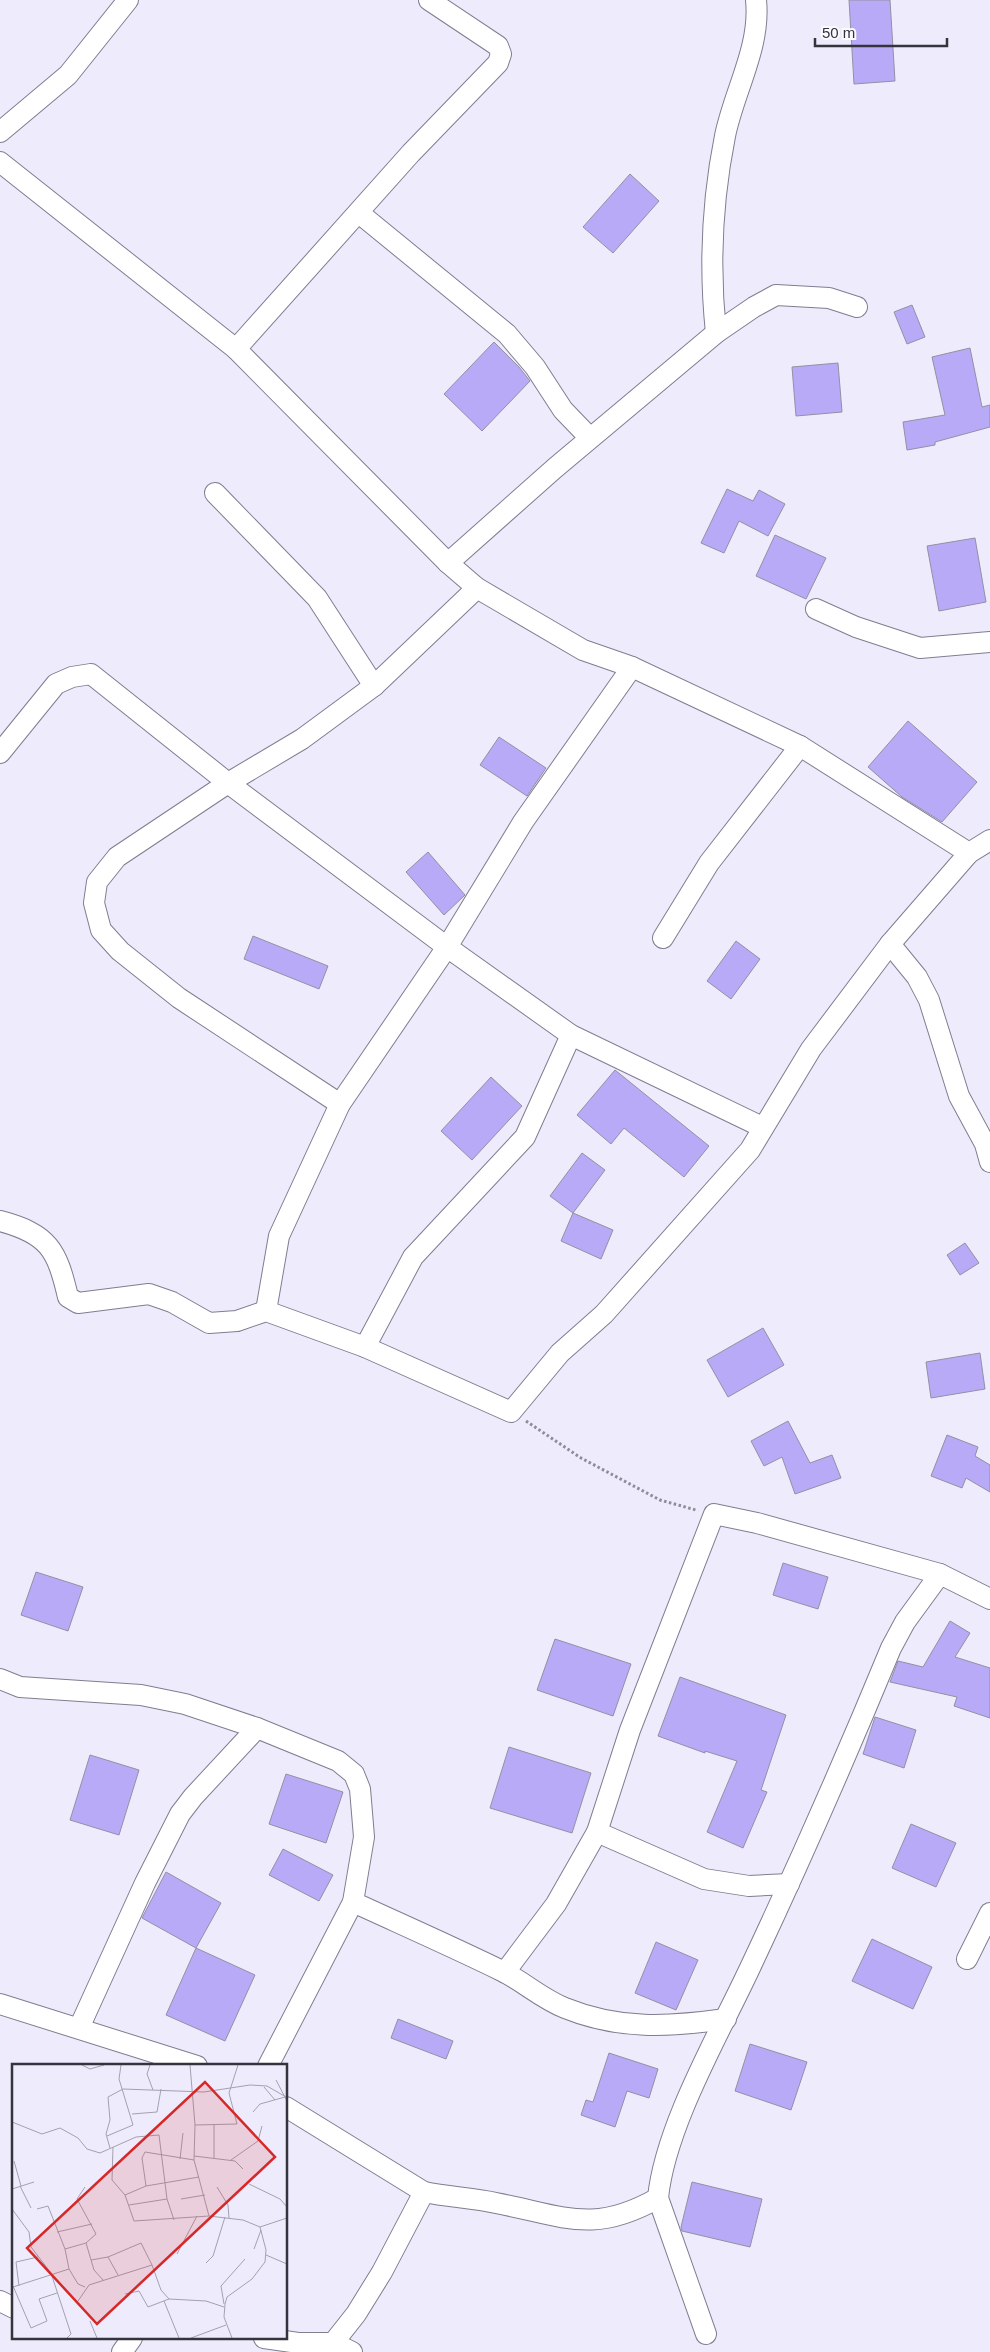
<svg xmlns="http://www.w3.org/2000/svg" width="990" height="2352" font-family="Helvetica,sans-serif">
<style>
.building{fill:#b9aaf7;stroke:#9390a4}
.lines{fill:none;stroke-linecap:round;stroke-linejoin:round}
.street-casing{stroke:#807d90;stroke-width:22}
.path{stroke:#8e8c98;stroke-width:3;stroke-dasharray:2.5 2.5;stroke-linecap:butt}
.street{stroke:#fff;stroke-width:20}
.inset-road{fill:none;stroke:#a4a1af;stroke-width:1}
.view{fill:#d62828;fill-opacity:0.15;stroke:#d62828;stroke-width:2.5}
.inset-edge{fill:none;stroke:#35333c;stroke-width:2.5}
</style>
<rect width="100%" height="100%" fill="#eeebfc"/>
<g class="building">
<path d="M849 0H890L895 81 854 84Z"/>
<path d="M630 174 659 201 613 253 583 227Z"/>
<path d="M912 305 925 337 907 344 894 312Z"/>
<path d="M494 342 519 367 530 381 482 431 444 394Z"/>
<path d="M970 348 982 407 990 405V427L935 442V445L907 450 903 422 945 415 932 357Z"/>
<path d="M838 363 842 412 796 416 792 367Z"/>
<path d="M727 489 753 501 759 490 785 504 768 536 739 521 724 553 701 543Z"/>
<path d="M775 535 826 558 806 599 756 576Z"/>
<path d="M975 538 986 602 939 611 927 546Z"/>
<path d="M908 721 977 782 942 822 902 797 868 767Z"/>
<path d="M499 737 546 768 527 796 480 765Z"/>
<path d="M428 852 465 895 444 915 406 872Z"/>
<path d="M253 936 328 966 319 989 244 959Z"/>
<path d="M736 941 760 959 731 999 707 981Z"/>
<path d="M615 1070 709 1146 684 1177 624 1128 611 1144 577 1115Z"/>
<path d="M491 1077 522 1106 472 1160 441 1131Z"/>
<path d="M582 1153 605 1170 573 1213 550 1196Z"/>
<path d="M573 1213 613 1230 601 1259 561 1241Z"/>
<path d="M965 1243 979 1263 960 1275 947 1255Z"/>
<path d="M763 1328 784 1365 728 1397 707 1360Z"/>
<path d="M980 1353 985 1389 931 1398 926 1362Z"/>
<path d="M788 1421 810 1463 832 1455 841 1478 795 1494 782 1457 764 1466 751 1441Z"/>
<path d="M947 1435 978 1447 975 1456 990 1465V1492L966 1478 962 1488 931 1476Z"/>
<path d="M783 1563 828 1577 818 1609 773 1595Z"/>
<path d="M36 1572 83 1587 68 1631 21 1615Z"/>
<path d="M950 1621 970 1633 955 1657 990 1668V1718L954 1706 957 1697 890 1682 898 1661 923 1667Z"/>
<path d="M555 1639 631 1664 613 1716 537 1690Z"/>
<path d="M680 1677 786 1715 761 1790 767 1792 743 1848 707 1832 737 1761 705 1751V1753L658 1736Z"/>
<path d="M875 1717 916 1730 904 1768 863 1754Z"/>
<path d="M509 1747 591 1773 572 1833 490 1808Z"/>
<path d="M90 1755 139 1770 119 1835 70 1820Z"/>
<path d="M286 1774 343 1792 326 1843 269 1824Z"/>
<path d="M911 1824 956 1843 936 1887 892 1868Z"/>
<path d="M283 1849 333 1875 319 1901 269 1875Z"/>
<path d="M166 1872 221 1903 196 1948 142 1918Z"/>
<path d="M872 1939 932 1967 913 2009 852 1981Z"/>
<path d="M656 1942 698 1960 676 2010 635 1993Z"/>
<path d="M196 1948 255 1975 225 2041 166 2015Z"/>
<path d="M398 2019 453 2041 446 2059 391 2038Z"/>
<path d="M750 2044 807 2062 791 2110 735 2091Z"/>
<path d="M609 2053 658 2069 649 2098 627 2091 615 2127 581 2115 586 2100 593 2102Z"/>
<path d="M692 2182 762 2199 750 2247 682 2231 681 2227Z"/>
</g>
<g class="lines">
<defs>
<g id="street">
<path d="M0 132 68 75 128 0"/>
<path d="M0 162 236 349 448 563 477 588 583 650 632 667 800 746 969 853 990 840"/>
<path d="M359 213 507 334 535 367 563 410 590 438"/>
<path d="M716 333C709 267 712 201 725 136 734 91 761 47 756 0"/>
<path d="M236 349 411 153 498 63 501 54 498 46 429 0"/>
<path d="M215 493 317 598 374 686"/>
<path d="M448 563 555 468 716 333 754 307 776 295 829 298 857 307"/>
<path d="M816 609 856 627 920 648 990 642"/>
<path d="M0 753 56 684 72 677 91 674 228 783 447 947 571 1035 762 1127"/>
<path d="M663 938 709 863 800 746"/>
<path d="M890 944 917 977 929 1000 959 1096 985 1144 990 1162"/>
<path d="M340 1104 179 998 120 951 101 930 94 903 97 882 117 857 228 783 302 739 374 686 477 588"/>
<path d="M0 1221C49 1234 57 1250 68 1297L78 1303 149 1294 172 1302 209 1323 237 1321 266 1311 365 1347 511 1412 560 1353 604 1314 750 1150 811 1049 890 944 969 853"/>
<path d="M266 1311 279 1236 340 1104 447 947 523 822 632 667"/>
<path d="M365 1347 413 1257 525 1137 571 1035"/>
<path d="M0 1679 20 1687 141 1695 185 1704 257 1728 338 1761 354 1774 360 1789 364 1837 353 1902 268 2066"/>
<path d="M597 1832 704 1879 749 1886 789 1884"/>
<path d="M353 1902C403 1925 453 1947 502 1971 524 1982 542 1999 565 2008 619 2030 669 2027 726 2019"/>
<path d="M967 1959 990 1913"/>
<path d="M505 1972 556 1904 597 1832 630 1730 714 1514 757 1523 940 1574"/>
<path d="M0 2004 197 2066"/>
<path d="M79 2028 145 1883 180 1814 193 1797 257 1728"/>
<path d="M286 2107 424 2192 382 2272 356 2314 326 2352"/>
<path d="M424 2192C448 2197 473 2198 496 2203 564 2216 593 2235 658 2198"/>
<path d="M0 2301 14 2308"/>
<path d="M706 2334 658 2198C665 2127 718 2036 749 1970 799 1864 846 1757 891 1648L905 1622 940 1574 990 1599"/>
<path d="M264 2338 298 2343H334L352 2352"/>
<path d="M122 2352 132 2338"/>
</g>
</defs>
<use href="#street" class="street-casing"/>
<path class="path" d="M526 1421 581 1458 660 1500 696 1510"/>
<use href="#street" class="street"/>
</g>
<g transform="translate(12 2064)">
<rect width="275" height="275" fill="#eeebfc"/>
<path class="inset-road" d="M70 1 78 5 92 1M138 1 135 10 141 26M178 1 183 61 182 96 197 152 231 156 248 163 275 154M264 16 275 37M252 23 263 36M241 48 248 40 273 33M120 50 145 48 149 25M0 58 30 70 48 64 66 74 75 85 88 89 124 73 147 71 155 135 162 156M183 61 225 60 217 29 226 1M95 72 121 61 107 15 109 1M101 83 100 116 113 131 122 157 197 152M98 84 94 70 98 56 96 33 111 25 192 28 238 21 255 22 274 33M182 92 223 97 231 105M202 94V60M168 95 171 69M219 96 246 77 250 62M2 97 9 122M237 120 268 135 275 143M8 122 19 144M134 122 130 94 133 88 182 96M205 123 216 141 217 154M0 125 22 118M113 131 134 122 187 113M169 135 193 131M117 141 155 135M0 145 17 168 19 183 39 209 59 270 55 274M25 145 36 142 53 185 74 179 84 170 65 135 73 123M45 168 80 160M74 179 82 206 91 216M242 185 249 166M165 190 185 152M254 191 275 200M96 193 106 211M79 196 96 193 129 179 140 201M194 199 201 192 213 153M57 205 66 220 73 223M1 222 19 264 35 257 27 235 45 229M7 222 4 198 26 193M1 223 57 205 53 185M113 230 127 227 136 243 157 235 194 237 212 243M66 237 77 221 140 201 149 226 157 235M152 237 167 274M212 240 209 222 233 195M78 257 85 274M179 274 214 261M220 274 212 253 213 240 215 233 240 215 253 198 254 186 248 163"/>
<path class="view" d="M193 18 263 93 85 260 15 184Z"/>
<rect width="275" height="275" class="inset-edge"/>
</g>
<path d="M815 38v8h132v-8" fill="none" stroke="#35333c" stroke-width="2.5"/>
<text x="822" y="38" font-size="15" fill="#35333c" stroke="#fbfafe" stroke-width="4" paint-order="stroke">50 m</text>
</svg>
